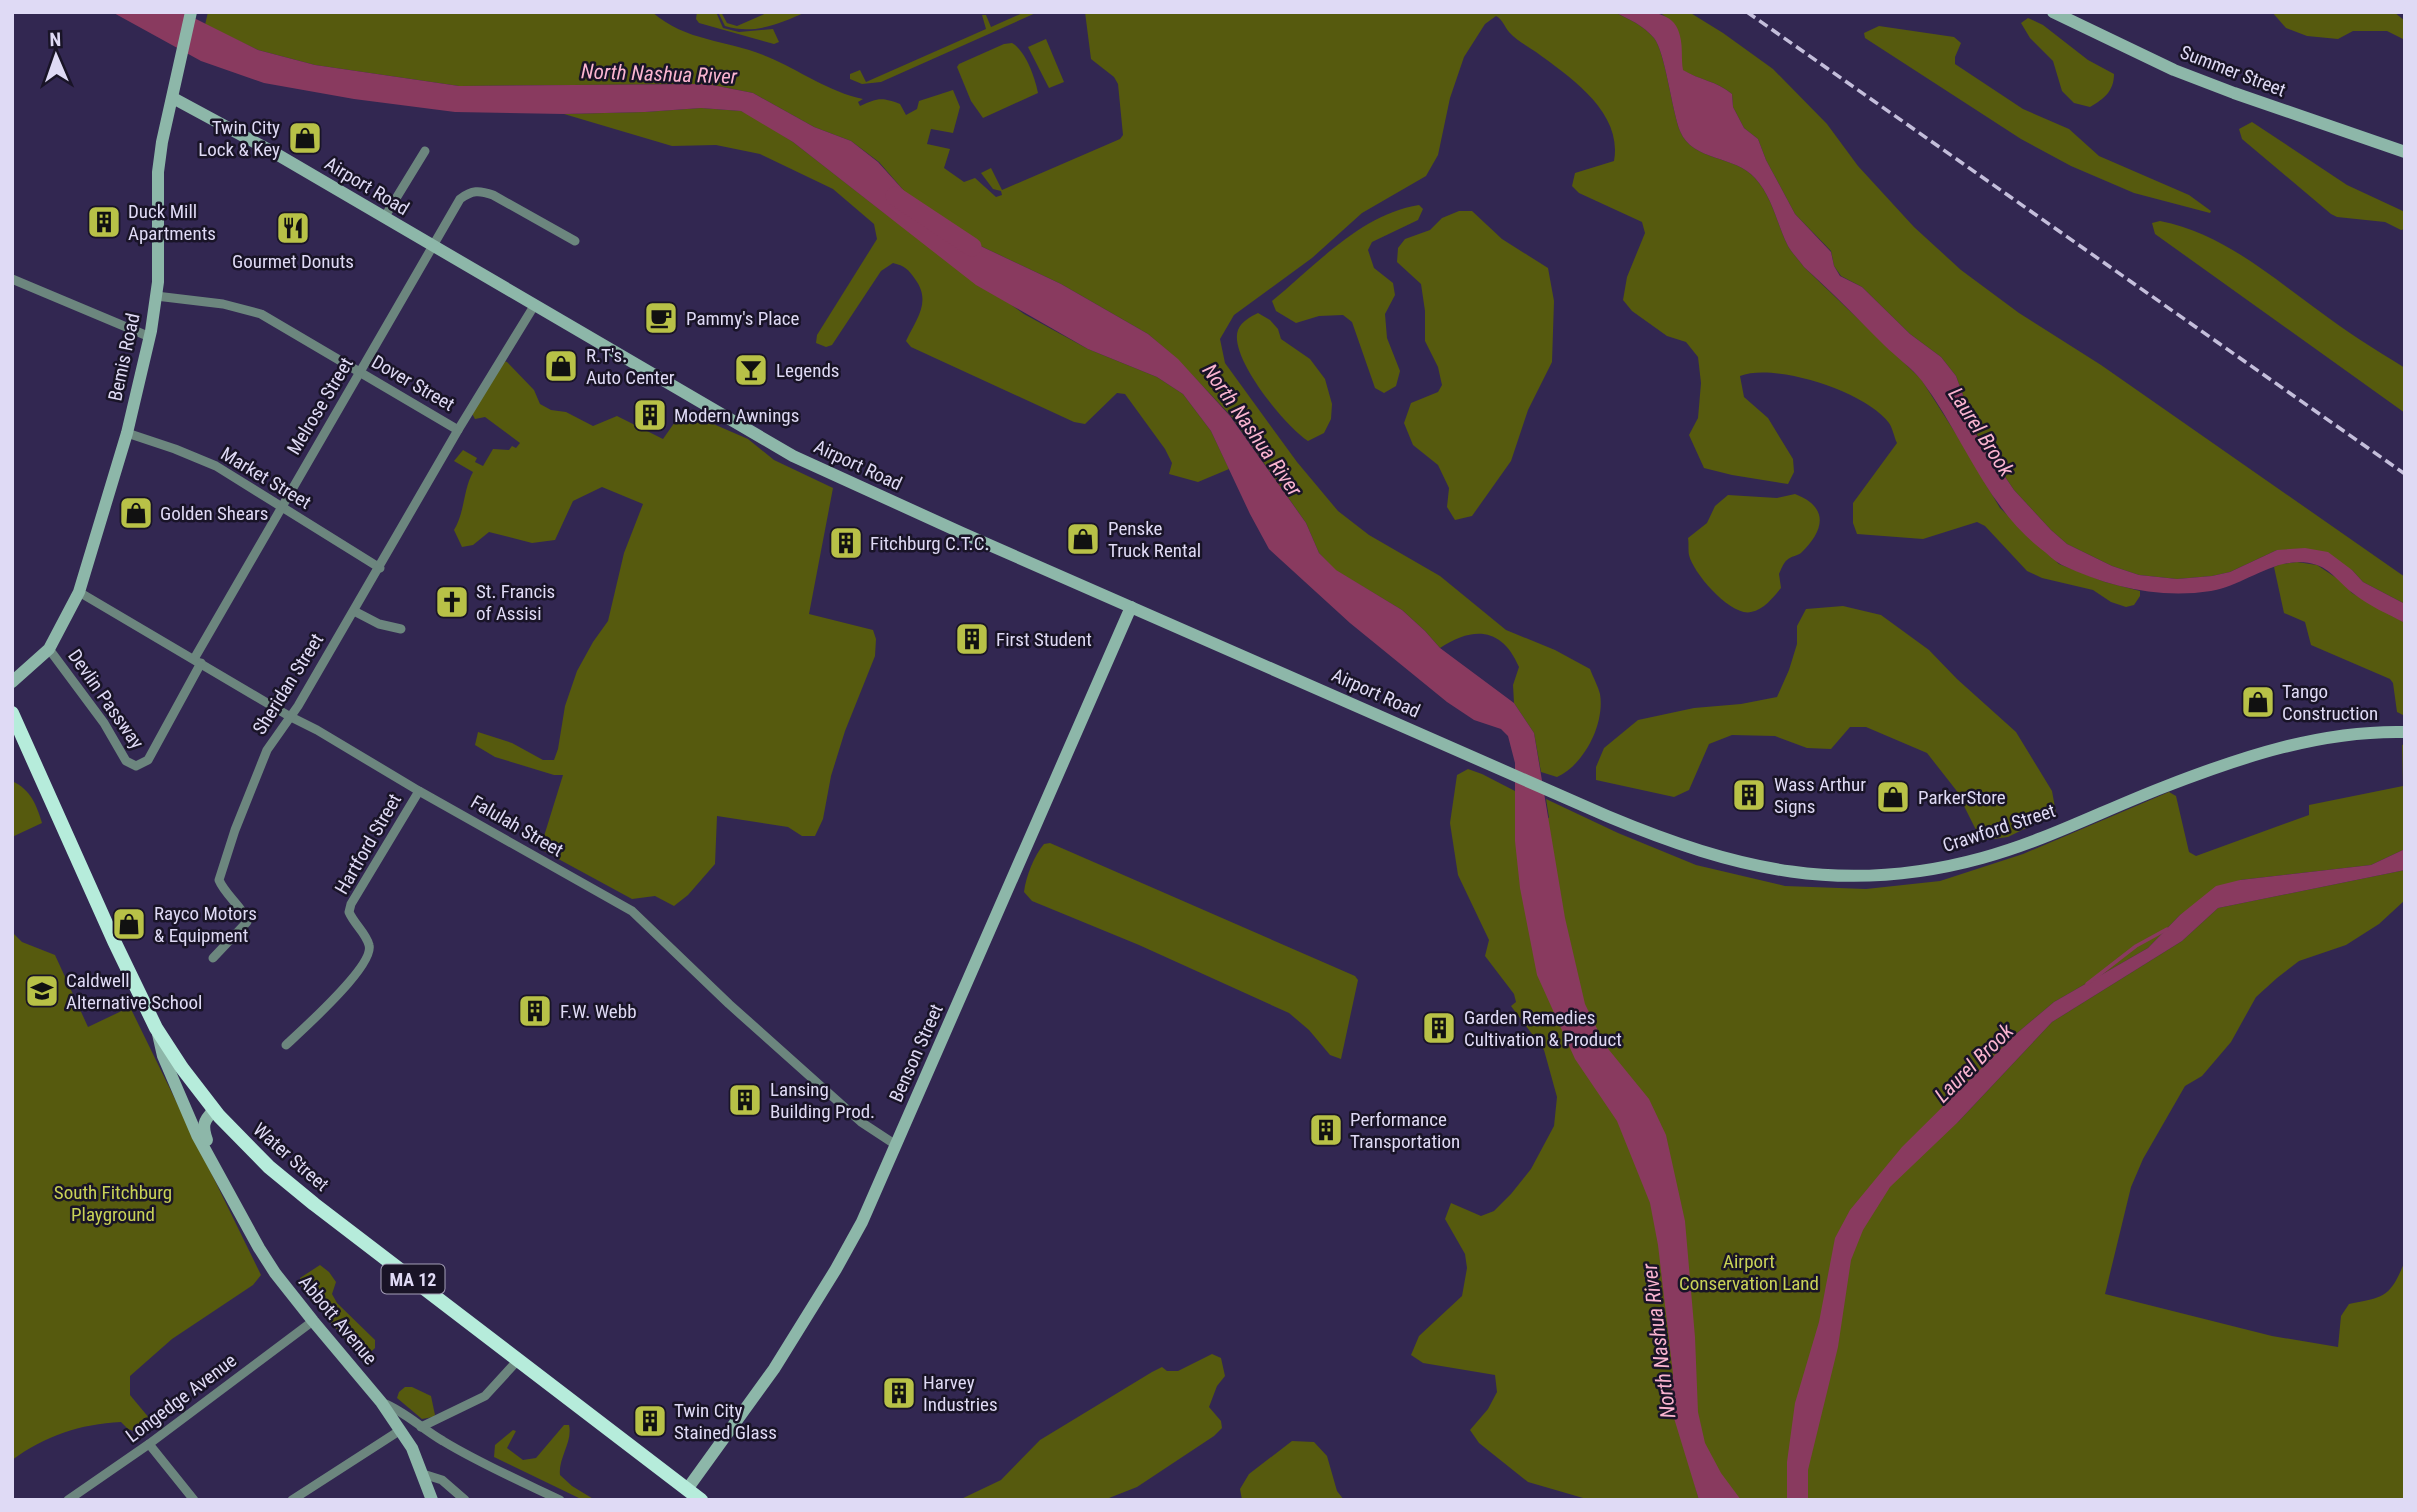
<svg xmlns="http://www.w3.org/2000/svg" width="2417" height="1512" font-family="'Roboto Condensed',sans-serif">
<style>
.green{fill:#565a0e}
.water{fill:#893a5f}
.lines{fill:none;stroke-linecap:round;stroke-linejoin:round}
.stream{stroke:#893a5f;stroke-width:3.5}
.river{stroke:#893a5f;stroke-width:19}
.minor{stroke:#6c867e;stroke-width:9}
.secondary{stroke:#8db7a9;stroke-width:12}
.trunk{stroke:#b6ecdb;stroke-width:14}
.rail{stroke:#c4bedb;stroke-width:3.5;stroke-dasharray:10 5;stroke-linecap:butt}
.labels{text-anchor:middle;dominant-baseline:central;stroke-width:5;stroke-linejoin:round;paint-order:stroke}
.shield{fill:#191427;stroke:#a49fb7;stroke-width:2}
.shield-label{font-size:18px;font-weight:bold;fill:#dfdaf5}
.street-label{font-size:19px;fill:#dfdaf5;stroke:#191427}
.poi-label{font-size:19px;fill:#dfdaf5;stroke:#191427;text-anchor:start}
.park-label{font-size:19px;fill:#c9d257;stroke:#191427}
.water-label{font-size:21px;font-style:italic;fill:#fab4d0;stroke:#191427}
</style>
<rect width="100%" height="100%" fill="#322751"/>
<g class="green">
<path d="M208 12H652C688 43 727 39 768 57 799 70 829 92 863 99L858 102 860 106C878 98 881 97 900 104L906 115 917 109 919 101 953 90 960 107 953 133 931 129 927 144 950 149 944 168 964 182 975 178 996 197 1002 195 1001 191 993 189 981 173 991 168 1002 190 1120 139 1123 135 1118 84 1114 77 1091 59 1085 12H1614C1629 19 1643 25 1654 38 1665 51 1672 111 1680 131 1693 162 1735 155 1755 178 1772 196 1777 224 1788 246 1792 253 1799 260 1804 267L1921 379 1958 437 2000 508 2059 564 2105 582 2140 591V596L2134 605 2126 607 2111 602 2093 590 2042 578 2027 571 1985 526 1977 522 1923 539 1857 534 1853 523V503L1897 443C1894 437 1893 429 1889 423 1867 392 1775 362 1740 376L1744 397 1768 418 1793 459 1794 472 1788 484 1732 475 1704 468 1689 435 1698 418 1701 383 1698 357 1686 342 1667 336 1632 311 1623 300 1627 277 1645 233 1642 222 1579 193 1572 186 1575 173 1614 161C1623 112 1570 77 1536 52 1527 46 1516 40 1509 32 1504 26 1503 20 1496 16L1485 24 1464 57 1450 98 1438 155 1426 176 1362 213 1312 258 1234 315 1220 339 1225 363 1297 462 1338 511 1369 535 1440 576 1506 630 1555 650 1590 669C1593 677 1598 686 1600 694 1605 724 1584 765 1557 777L1541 772 1534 733 1514 703 1513 685 1519 667C1502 627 1473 626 1440 648L1425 631 1402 610 1335 570 1319 553 1306 523 1231 416 1177 359 1148 334 1061 284 955 234 944 232 917 214 905 192 879 162 851 141 814 127 753 93 707 84 459 86 315 65 258 50 205 25Z"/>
<path d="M697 12H716L723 28 739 32 773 29 779 42 774 44 699 23 696 19Z"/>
<path d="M718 12H721L727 23 737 26 769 12H806C779 24 754 35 725 26Z"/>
<path d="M1025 12H1038L881 82 862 84 850 79V74L860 70 866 82 986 29 982 15H986L991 27Z"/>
<path d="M1659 12H1689L1723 33 1773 69 1827 124 1858 166 1914 227 1961 270 2019 313 2101 365 2405 577V604L2363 582 2352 570 2277 550 2230 572 2212 576 2177 579 2139 575 2112 566 2067 544 2051 530 2014 490 1965 417 1963 395 1956 376 1941 357 1910 334 1862 287 1841 276 1834 266 1831 251 1795 214 1766 160 1758 139 1744 128 1733 107 1732 94C1717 81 1699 80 1682 70 1678 40 1687 32 1659 12Z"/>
<path d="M2272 12H2394L2405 21V40L2387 31H2353L2338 39 2307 36 2286 28Z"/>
<path d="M2028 18 2043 25 2088 60 2114 74C2114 91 2104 99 2090 107L2074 103 2062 91 2053 61 2030 38 2021 23Z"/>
<path d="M1879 26 1954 37 1961 43 1955 57V64L2023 109 2069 129 2099 156 2189 195 2211 211 2210 213 2134 193 2071 166 2021 139 1865 38 1864 33Z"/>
<path d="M1046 39 1064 82 1049 88 1028 47Z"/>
<path d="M1012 43C1026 51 1035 78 1038 93L983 118 971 101 957 67 959 64 1004 44Z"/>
<path d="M701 108 741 111 752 116 793 142 883 212 1024 314 1088 349 1157 377 1183 394 1211 431 1229 469 1198 482 1169 474 1172 463 1165 449 1125 394 1117 393 1085 424 1074 422 911 347 906 341C916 319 932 302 915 279 908 269 905 266 893 263L881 271 832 345 826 347 816 343 817 335 877 239 874 224 833 189 760 154 716 145 672 146 564 114 645 112Z"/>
<path d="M2252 122 2347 185 2405 212V229L2401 230 2385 222 2337 217 2331 214 2242 139 2239 129Z"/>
<path d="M1419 205 1423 209 1418 220 1372 242 1368 250 1374 268 1393 283 1395 295 1385 314 1387 338 1400 371 1396 386 1384 393 1375 388 1352 322 1343 315 1319 316 1296 323 1276 311 1272 301C1315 266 1361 214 1419 205Z"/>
<path d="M1459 211H1472L1502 239 1548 268 1554 301 1552 362 1528 410 1511 461 1472 516 1455 520 1447 507 1449 488 1438 465 1413 445 1404 423 1411 403 1438 392 1442 385 1438 367 1425 341V311L1421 284 1397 262 1398 248 1405 239 1430 230 1442 218Z"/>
<path d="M2160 221C2221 233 2267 273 2315 308 2344 330 2374 349 2405 368V413L2155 234 2152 223Z"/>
<path d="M1258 313 1270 320 1278 329 1281 339 1310 359 1325 379 1332 404 1331 419 1324 433 1308 441C1286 427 1228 357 1238 330 1242 321 1250 317 1258 313Z"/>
<path d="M501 360 507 362 534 390 540 404 551 410 566 412 593 426 617 416 663 439 677 419 688 413 748 439 774 460 833 488 809 614 873 630 876 639 875 656 845 731 831 776 823 819 815 836H802L788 827 717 816 715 864 688 895 674 906 655 896 632 899 540 849 563 775H554L495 757 475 745 478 732 512 743 543 760H554L558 749 565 706 577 671 593 642 608 621 624 553 643 504 602 487 573 501 555 540 532 543 489 532 473 545 462 547 454 530C465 512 463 490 473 472L454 461 463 450 477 458 475 462 483 466 493 449 509 450 512 446 516 448 520 443 485 417 475 419 470 410Z"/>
<path d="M1795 494C1829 507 1825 530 1801 553 1797 556 1791 556 1787 560 1783 563 1781 570 1779 574L1781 588C1773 597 1765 609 1751 612 1731 617 1693 573 1689 555 1688 550 1689 543 1688 538L1707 523 1715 506 1728 495 1777 498Z"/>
<path d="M2297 562 2317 565 2341 581 2352 593 2405 623V716L2397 712 2393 683 2390 679 2311 645 2305 622 2284 613 2274 567 2281 564Z"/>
<path d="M1843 606 1881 615 1929 650 1957 679 2016 732 2052 791 2056 813 2008 837 1986 840 1975 828 1956 790 1927 753 1866 727H1850L1831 749 1807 748 1775 736 1732 735 1709 744 1689 790 1674 797 1596 780V767L1604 748 1638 720 1694 708 1741 704 1777 697 1789 670 1797 644V626L1806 609Z"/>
<path d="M2405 744V849L2371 865 2240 880 2180 915 2148 948 2054 1002 2016 1034 1915 1138 1958 1122 2052 1022 2182 941 2218 908 2405 870V900L2379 924 2346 945 2299 961 2277 978 2256 997 2231 1042 2202 1076 2185 1086 2143 1159 2131 1187 2105 1294 2272 1336 2338 1347 2341 1316 2349 1304C2386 1297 2390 1297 2405 1261V1500H1808V1468L1787 1487V1500H1735L1693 1478 1699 1500H1590L1528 1482 1479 1443 1470 1430 1488 1409 1497 1392 1495 1375 1423 1363 1411 1355 1419 1336 1462 1296 1467 1268 1465 1254 1445 1219 1451 1203 1481 1216 1494 1211 1511 1194 1531 1169 1554 1126 1557 1097 1544 1050 1511 1006 1516 1002 1514 994 1485 956 1489 940 1458 875 1450 823 1457 775 1468 769 1482 774 1515 791V806L1549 818 1546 799 1618 833 1696 865 1785 886 1866 889 1940 881 2023 854 2169 792 2176 796 2189 852 2196 856 2309 815V805L2403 786 2402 745Z"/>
<path d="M12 781C31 790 36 804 42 823L12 837Z"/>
<path d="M1050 843 1355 976 1358 980 1341 1059 1330 1055 1309 1030 1289 1013 1139 945 1032 901 1024 892C1026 876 1034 856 1044 844Z"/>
<path d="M12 932 22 942 55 955 88 1027 130 1007 261 1275 253 1285 172 1339 130 1376V1395L155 1425 141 1434 128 1429 121 1422C80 1424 45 1436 12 1460Z"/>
<path d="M320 1265 329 1272 336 1282 332 1294 337 1303 375 1340V1348C368 1355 363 1357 354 1350L300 1285V1278Z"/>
<path d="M1212 1354 1221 1358 1225 1376 1217 1386 1209 1407 1221 1421 1222 1428 1214 1436 1137 1487 1104 1500H959L1001 1480 1040 1440 1152 1372 1162 1367 1167 1371H1178Z"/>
<path d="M405 1387H412L431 1396 435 1415 433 1417 422 1419 397 1398 399 1392Z"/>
<path d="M564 1425H569C573 1442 558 1458 560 1475L572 1486 595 1500H583L494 1457 495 1445 513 1430 516 1431 507 1448 523 1460 536 1458Z"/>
<path d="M1292 1441 1314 1442 1327 1456 1337 1491 1344 1500H1242L1240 1489 1249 1474Z"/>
</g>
<g class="water">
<path d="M112 12H182L258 50 315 65 459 86 707 84 753 93 814 127 851 141 878 162 905 192 917 214 944 232 955 234 1061 284 1148 334 1178 359 1230 416 1306 523 1319 553 1336 570 1402 610 1425 631 1440 648 1514 703 1534 733 1565 918 1585 1004 1605 1045 1649 1099 1666 1135 1685 1221 1695 1337 1698 1412 1705 1443 1721 1473 1741 1500H1699L1670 1405 1673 1374 1658 1245 1650 1203 1617 1121 1575 1059 1537 975 1520 888 1515 841V763L1508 736 1501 729 1474 720 1447 702 1350 623 1269 549 1250 514 1211 431 1183 394 1157 377 1088 349 976 285 793 142 741 111 701 108 645 112 564 114 455 112 354 99 264 83 201 61Z"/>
<path d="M1614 12C1637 12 1674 6 1680 36 1683 47 1681 59 1683 70 1699 80 1717 81 1732 94L1733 107 1744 128 1758 139 1766 160 1795 214 1831 252 1834 266 1840 276 1862 287 1910 334 1941 357 1956 376 1963 395 1965 418 2014 490 2051 530 2067 544 2112 566 2139 575 2177 579 2212 576 2230 572 2277 550 2305 548 2328 552 2352 570 2363 582 2405 604V623C2388 614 2369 606 2354 594 2341 585 2333 571 2317 565 2280 552 2247 585 2211 591 2159 599 2109 587 2062 565 2054 561 2048 554 2041 549 1986 506 1963 436 1922 381 1912 368 1896 357 1884 345 1857 318 1832 292 1804 267 1799 260 1792 253 1788 246 1777 224 1772 196 1755 178 1735 155 1693 162 1680 131 1672 111 1665 51 1654 38 1643 25 1629 19 1614 12Z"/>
<path d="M2405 849V870L2218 908 2182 941 2052 1022 1958 1122 1890 1187 1863 1230 1851 1260 1838 1347 1808 1470V1500H1787V1462L1795 1403 1819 1322 1835 1238 1850 1210 1902 1147 2016 1034 2054 1002 2148 948 2180 915 2216 886 2240 880 2371 865Z"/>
</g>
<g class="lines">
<path class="stream" d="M2087 984 2136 946 2167 929"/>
<path class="river" d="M895 196 972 247"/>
<g class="minor">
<path d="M384 218 425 151"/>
<path d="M12 279 150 337"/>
<path d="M156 296 223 304 261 314 458 430"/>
<path d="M127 433 175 449 216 466 380 568"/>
<path d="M79 592 289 716 317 730 419 791 632 911 729 1004 861 1122 896 1145"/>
<path d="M354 611 379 624 401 629"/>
<path d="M49 649 104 723 126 761 136 766 148 760 201 663"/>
<path d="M194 659 460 199C472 190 479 190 493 195L575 241"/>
<path d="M213 958 247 922C244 908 225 895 219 880L235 830 267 750 298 706 458 430 534 306"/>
<path d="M286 1045C302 1030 375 965 369 945 366 933 354 924 349 912L351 904 419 791"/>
<path d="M383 1403C406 1412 422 1429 443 1441 481 1464 520 1481 560 1500"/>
<path d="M421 1427 485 1396 518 1360"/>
<path d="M149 1444 194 1500"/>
<path d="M423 1474 442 1480 465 1500"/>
<path d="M68 1500 149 1444 313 1321"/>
<path d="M292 1500 399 1431"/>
</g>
<g class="secondary">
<path d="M2053 12 2174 70 2234 93 2405 152"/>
<path d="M173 98 273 152 793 456 962 533 1607 816C1736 870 1844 896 1982 858 2045 841 2104 810 2164 787 2241 757 2321 730 2405 732"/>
<path d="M12 682 49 649 79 592 127 433 151 331 158 282V172L162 142 191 12"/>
<path d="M158 1034 163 1056 197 1135 259 1248 275 1273 313 1321 381 1402 412 1448 432 1500"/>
<path d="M207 1140C202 1126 203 1121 214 1110"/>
<path d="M688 1488 774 1369 836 1269 862 1222 1131 607"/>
</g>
<path class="trunk" d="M12 713 114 941 156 1028 182 1068 219 1116 269 1167 314 1204 701 1500"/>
<path class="rail" d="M1747 12 2405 474"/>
</g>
<defs>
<symbol id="shop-square" viewBox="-11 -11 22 22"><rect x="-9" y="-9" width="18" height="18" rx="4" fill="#b8c147" stroke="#191427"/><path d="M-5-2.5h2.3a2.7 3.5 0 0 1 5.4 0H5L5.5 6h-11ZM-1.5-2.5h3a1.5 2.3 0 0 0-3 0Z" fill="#111"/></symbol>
<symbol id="building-square" viewBox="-11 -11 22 22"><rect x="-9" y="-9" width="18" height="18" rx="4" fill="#b8c147" stroke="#191427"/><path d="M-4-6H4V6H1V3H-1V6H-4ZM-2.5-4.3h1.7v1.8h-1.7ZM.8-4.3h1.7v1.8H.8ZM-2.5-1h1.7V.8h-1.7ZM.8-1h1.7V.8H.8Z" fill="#111"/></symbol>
<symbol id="restaurant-square" viewBox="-11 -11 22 22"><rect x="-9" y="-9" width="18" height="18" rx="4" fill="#b8c147" stroke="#191427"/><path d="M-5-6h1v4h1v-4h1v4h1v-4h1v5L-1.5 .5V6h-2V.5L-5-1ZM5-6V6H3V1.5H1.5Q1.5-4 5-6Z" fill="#111"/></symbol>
<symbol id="cafe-square" viewBox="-11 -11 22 22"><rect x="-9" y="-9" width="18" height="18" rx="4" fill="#b8c147" stroke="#191427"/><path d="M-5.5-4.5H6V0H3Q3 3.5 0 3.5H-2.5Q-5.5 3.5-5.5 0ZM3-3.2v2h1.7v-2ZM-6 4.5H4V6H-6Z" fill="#111"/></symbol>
<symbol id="bar-square" viewBox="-11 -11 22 22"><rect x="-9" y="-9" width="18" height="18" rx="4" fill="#b8c147" stroke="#191427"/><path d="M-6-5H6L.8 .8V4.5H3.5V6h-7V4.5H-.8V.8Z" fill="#111"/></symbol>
<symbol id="church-square" viewBox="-11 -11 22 22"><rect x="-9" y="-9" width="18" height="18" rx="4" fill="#b8c147" stroke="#191427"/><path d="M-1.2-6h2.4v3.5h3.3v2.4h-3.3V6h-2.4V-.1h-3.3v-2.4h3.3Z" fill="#111"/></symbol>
<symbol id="school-square" viewBox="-11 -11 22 22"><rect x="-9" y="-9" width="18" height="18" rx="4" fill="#b8c147" stroke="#191427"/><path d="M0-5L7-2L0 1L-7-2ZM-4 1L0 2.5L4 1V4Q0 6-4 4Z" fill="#111"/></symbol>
</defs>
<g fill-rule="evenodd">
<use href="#shop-square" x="286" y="119" width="38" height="38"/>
<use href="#building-square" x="85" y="203" width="38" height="38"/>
<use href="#restaurant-square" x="274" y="209" width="38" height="38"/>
<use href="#cafe-square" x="642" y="299" width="38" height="38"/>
<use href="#shop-square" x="542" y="347" width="38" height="38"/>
<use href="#bar-square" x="732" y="351" width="38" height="38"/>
<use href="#building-square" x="631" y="396" width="38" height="38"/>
<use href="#shop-square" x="117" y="494" width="38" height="38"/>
<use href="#shop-square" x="1064" y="520" width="38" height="38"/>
<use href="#building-square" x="827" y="524" width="38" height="38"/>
<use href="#church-square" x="433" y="583" width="38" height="38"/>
<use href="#building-square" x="953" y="620" width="38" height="38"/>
<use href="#shop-square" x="2239" y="683" width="38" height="38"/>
<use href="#building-square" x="1730" y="776" width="38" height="38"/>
<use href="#shop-square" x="1874" y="778" width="38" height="38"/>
<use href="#shop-square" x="110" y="905" width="38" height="38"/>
<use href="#school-square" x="23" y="972" width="38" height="38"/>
<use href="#building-square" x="516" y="992" width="38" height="38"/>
<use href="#building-square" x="1420" y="1009" width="38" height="38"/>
<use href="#building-square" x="726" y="1081" width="38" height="38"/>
<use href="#building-square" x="1307" y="1111" width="38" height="38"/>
<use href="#building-square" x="880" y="1374" width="38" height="38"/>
<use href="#building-square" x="631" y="1402" width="38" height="38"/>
</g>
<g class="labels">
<rect class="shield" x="381.5" y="1264.5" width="63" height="29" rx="5"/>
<g class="shield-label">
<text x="413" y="1279">MA 12</text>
</g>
<g class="street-label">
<text transform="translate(2233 71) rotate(21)">Summer Street</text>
<text transform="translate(367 186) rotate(31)">Airport Road</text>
<text transform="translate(124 357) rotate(-78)">Bemis Road</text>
<text transform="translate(413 383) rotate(30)">Dover Street</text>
<text transform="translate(320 406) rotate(-59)">Melrose Street</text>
<text transform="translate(858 465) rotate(25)">Airport Road</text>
<text transform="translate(266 478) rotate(31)">Market Street</text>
<text transform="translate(288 684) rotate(-58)">Sheridan Street</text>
<text transform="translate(1376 693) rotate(24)">Airport Road</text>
<text transform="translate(106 699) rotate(55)">Devlin Passway</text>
<text transform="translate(517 826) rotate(30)">Falulah Street</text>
<text transform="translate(1999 828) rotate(-18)">Crawford Street</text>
<text transform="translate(368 844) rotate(-60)">Hartford Street</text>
<text transform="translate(916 1053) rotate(-66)">Benson Street</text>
<text transform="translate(291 1157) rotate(41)">Water Street</text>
<text transform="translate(338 1320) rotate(50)">Abbott Avenue</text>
<text transform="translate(181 1398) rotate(-37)">Longedge Avenue</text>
</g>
<g class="poi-label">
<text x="280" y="127" text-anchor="end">Twin City<tspan x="280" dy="22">Lock &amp; Key</tspan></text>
<text x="128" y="211">Duck Mill<tspan x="128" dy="22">Apartments</tspan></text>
<text x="293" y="261" text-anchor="middle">Gourmet Donuts</text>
<text x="686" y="318">Pammy's Place</text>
<text x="586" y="355">R.T's.<tspan x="586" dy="22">Auto Center</tspan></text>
<text x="776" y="370">Legends</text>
<text x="674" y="415">Modern Awnings</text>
<text x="160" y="513">Golden Shears</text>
<text x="1108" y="528">Penske<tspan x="1108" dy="22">Truck Rental</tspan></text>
<text x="870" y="543">Fitchburg C.T.C.</text>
<text x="476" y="591">St. Francis<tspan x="476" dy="22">of Assisi</tspan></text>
<text x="996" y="639">First Student</text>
<text x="2282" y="691">Tango<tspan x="2282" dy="22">Construction</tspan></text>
<text x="1774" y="784">Wass Arthur<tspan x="1774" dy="22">Signs</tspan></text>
<text x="1918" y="797">ParkerStore</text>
<text x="154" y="913">Rayco Motors<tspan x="154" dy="22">&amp; Equipment</tspan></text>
<text x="66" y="980">Caldwell<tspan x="66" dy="22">Alternative School</tspan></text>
<text x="560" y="1011">F.W. Webb</text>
<text x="1464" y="1017">Garden Remedies<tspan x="1464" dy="22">Cultivation &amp; Product</tspan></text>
<text x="770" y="1089">Lansing<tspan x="770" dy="22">Building Prod.</tspan></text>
<text x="1350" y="1119">Performance<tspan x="1350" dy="22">Transportation</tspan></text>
<text x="923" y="1382">Harvey<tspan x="923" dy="22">Industries</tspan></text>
<text x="674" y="1410">Twin City<tspan x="674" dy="22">Stained Glass</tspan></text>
</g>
<g class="park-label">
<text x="113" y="1192">South Fitchburg<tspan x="113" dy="22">Playground</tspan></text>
<text x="1749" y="1261">Airport<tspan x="1749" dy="22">Conservation Land</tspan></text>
</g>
<g class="water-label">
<text transform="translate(659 74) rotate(2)">North Nashua River</text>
<text transform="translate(1252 430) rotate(55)">North Nashua River</text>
<text transform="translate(1981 432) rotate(57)">Laurel Brook</text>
<text transform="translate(1974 1063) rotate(-45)">Laurel Brook</text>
<text transform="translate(1659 1341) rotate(-97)">North Nashua River</text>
</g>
</g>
<rect width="2417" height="1512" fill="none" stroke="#dfdaf5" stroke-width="28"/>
<g transform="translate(56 56) rotate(358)" stroke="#191427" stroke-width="5" paint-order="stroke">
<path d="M0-5L12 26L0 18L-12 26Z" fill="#dfdaf5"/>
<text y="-10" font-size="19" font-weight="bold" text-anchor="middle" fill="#dfdaf5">N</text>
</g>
</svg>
